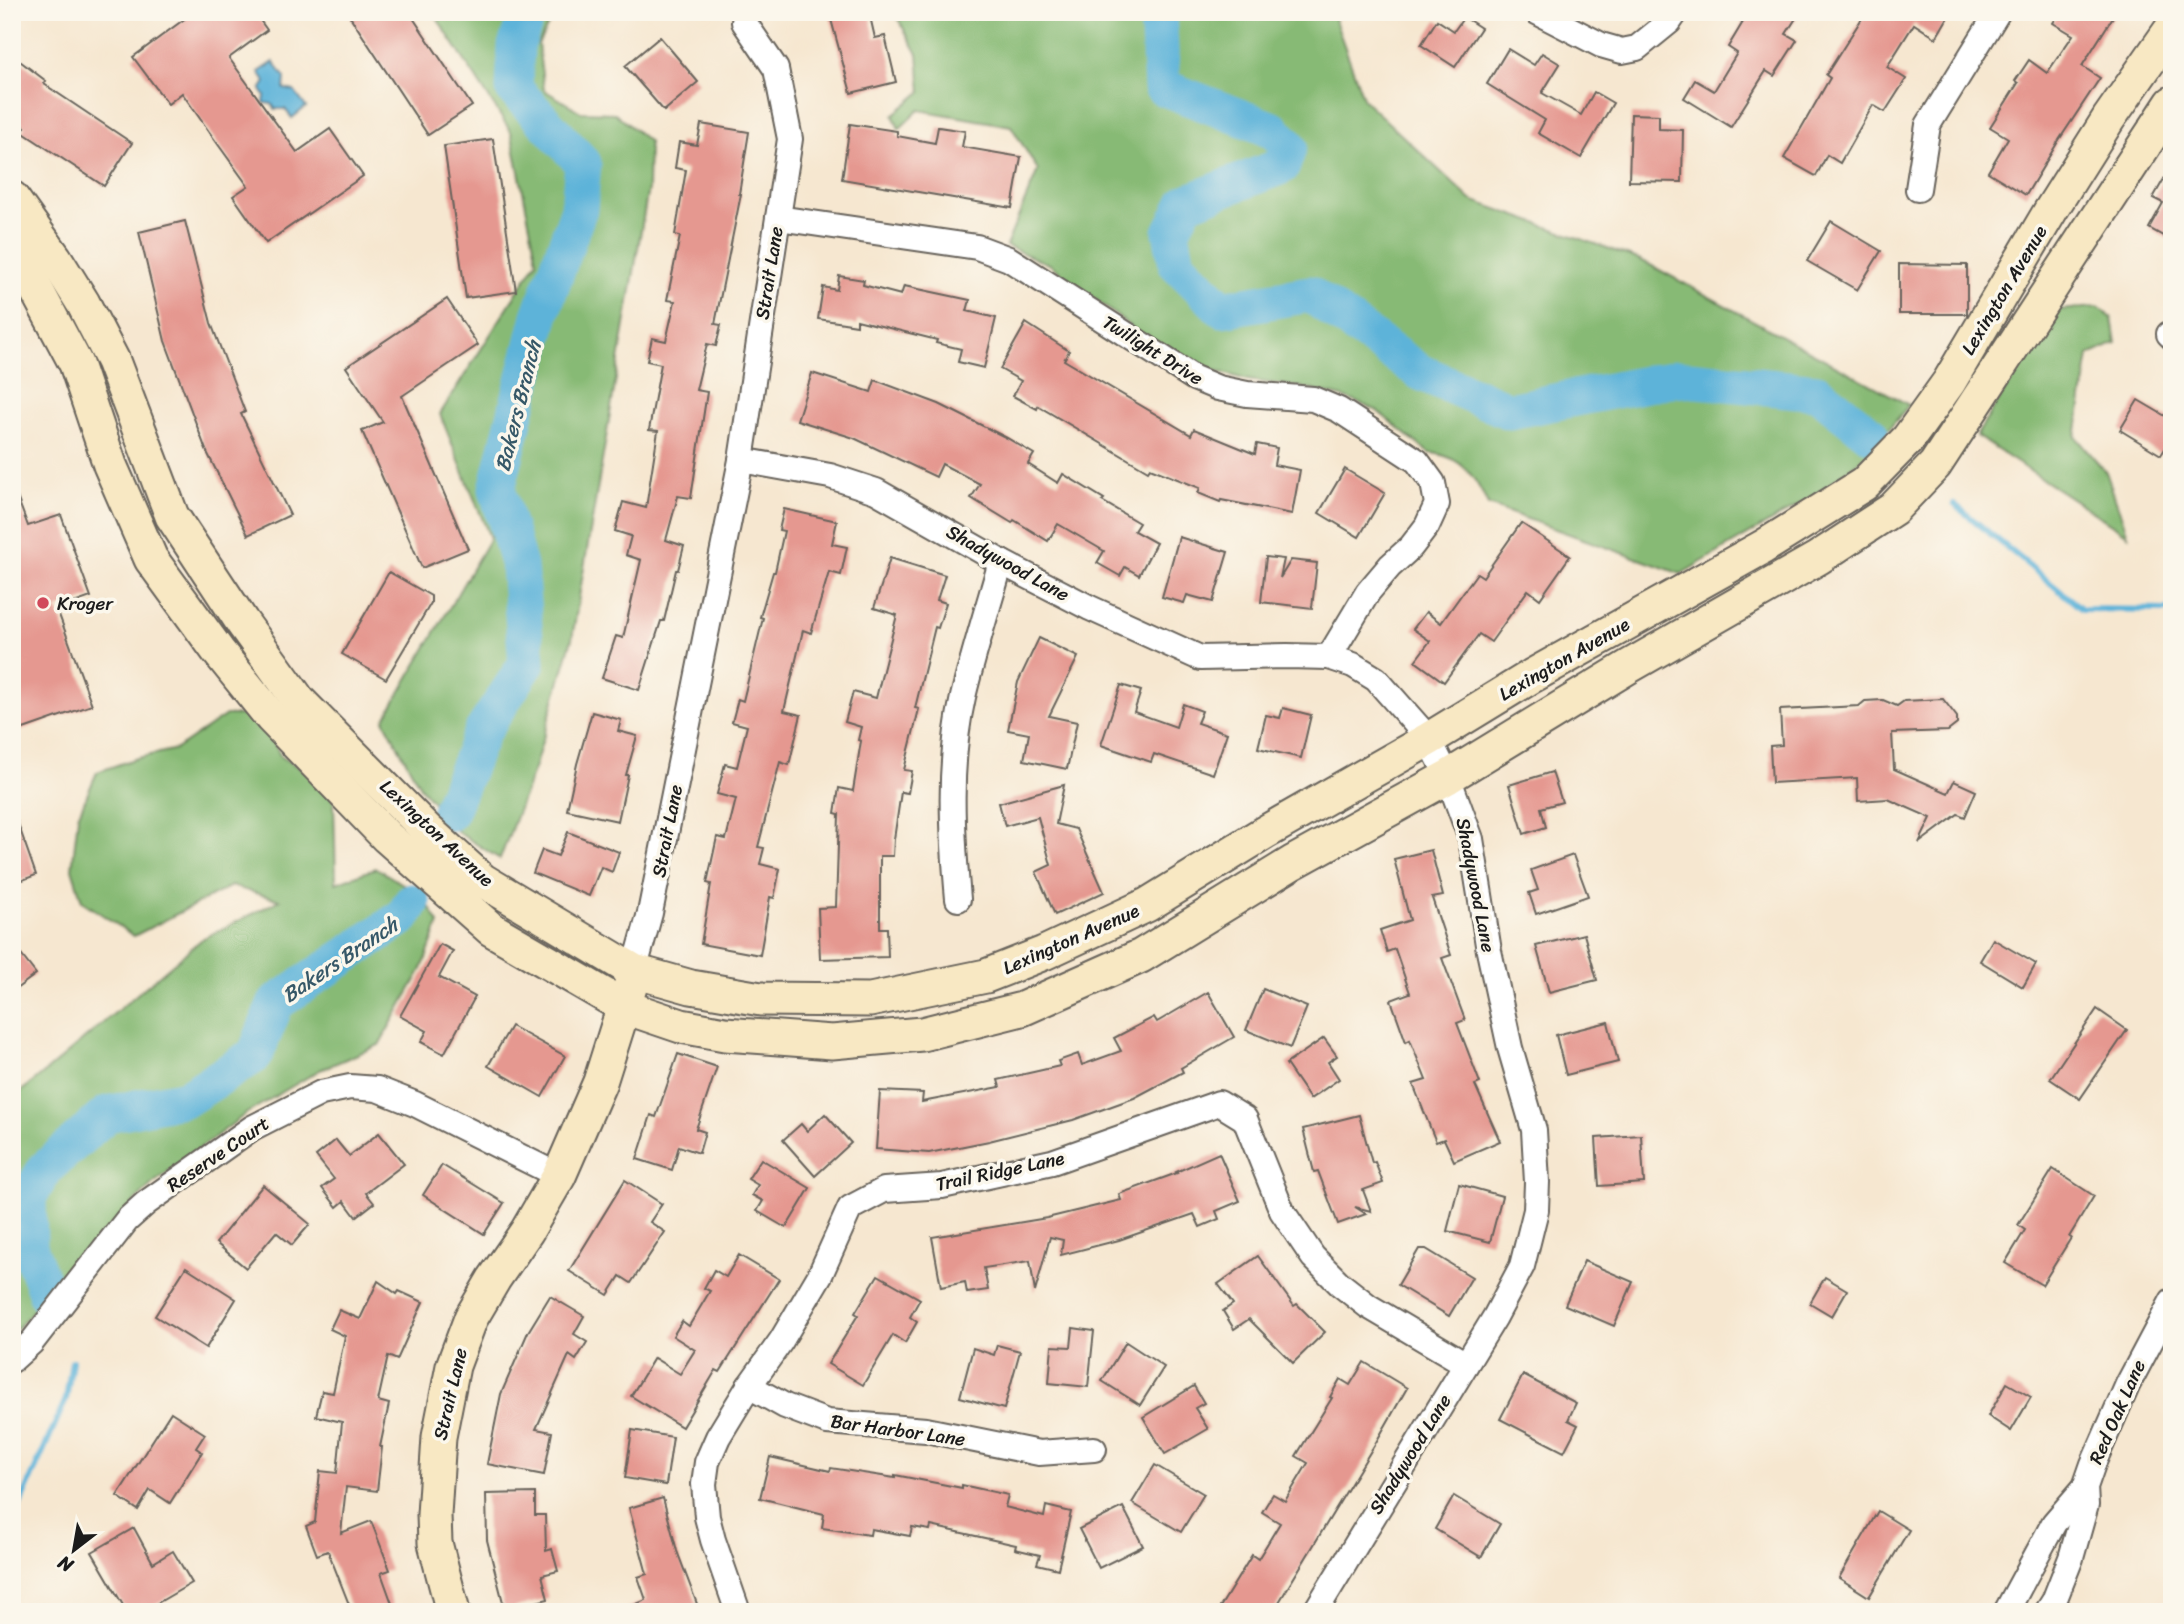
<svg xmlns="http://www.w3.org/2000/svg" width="2184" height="1624" font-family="Sriracha,sans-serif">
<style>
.forest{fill:#87ba74;stroke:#526b48;stroke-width:2}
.water{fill:#5db3d9;stroke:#3c687a;stroke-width:2}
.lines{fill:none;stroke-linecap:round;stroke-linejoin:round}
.stream{stroke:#5db3d9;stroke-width:6}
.river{stroke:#5db3d9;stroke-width:37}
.building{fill:#e59890}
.street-casing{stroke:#68635b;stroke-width:28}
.secondary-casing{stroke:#68635b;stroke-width:37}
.street{stroke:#fff;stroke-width:24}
.secondary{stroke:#f8e8c3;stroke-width:33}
.poi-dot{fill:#d1495b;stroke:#fbf7ec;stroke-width:2.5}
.labels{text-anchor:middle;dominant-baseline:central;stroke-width:7;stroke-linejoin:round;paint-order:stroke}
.street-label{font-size:19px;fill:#1c1c1c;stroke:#fbf7ec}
.poi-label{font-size:19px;fill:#1c1c1c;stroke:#fbf7ec;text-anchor:start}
.water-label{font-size:21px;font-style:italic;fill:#365868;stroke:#fbf7ec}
</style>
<rect width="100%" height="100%" fill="#fbf7ec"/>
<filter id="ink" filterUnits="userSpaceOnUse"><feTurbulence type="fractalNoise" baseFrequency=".0143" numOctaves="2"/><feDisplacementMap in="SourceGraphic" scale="14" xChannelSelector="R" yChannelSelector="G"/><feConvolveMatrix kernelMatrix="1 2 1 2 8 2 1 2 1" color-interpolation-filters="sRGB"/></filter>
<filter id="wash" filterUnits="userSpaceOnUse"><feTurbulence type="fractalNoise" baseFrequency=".00686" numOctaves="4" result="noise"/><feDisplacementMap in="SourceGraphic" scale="28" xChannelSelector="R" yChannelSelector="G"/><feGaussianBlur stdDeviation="1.57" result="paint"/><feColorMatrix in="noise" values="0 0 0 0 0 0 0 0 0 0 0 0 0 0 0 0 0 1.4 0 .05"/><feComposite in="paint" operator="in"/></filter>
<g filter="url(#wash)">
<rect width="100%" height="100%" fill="#f6e7d0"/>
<g class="forest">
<path d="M433 12H555L538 44 544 90 581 112 615 113 649 142 648 189 572 639 535 766 500 859 459 833 420 787 384 720 490 538 440 414 537 261 511 132Z"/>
<path d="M894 12H1332L1364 100 1471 200 1641 260 1909 405 1869 453 1811 498 1681 574 1488 505C1476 478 1462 455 1429 453L1376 410 1346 398 1300 387 1247 380 1192 364 1136 331 1051 265 1006 246 1038 170 1011 126 919 110 899 129 893 115 921 92 918 54Z"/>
<path d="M2098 307 2112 318 2116 343 2089 355 2076 437 2106 472 2128 535 1976 436 2057 310Z"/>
<path d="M226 715H260L281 757 318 778 334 802 336 883 376 868 423 896 439 923 422 969 379 1045 320 1070 247 1113 152 1184 89 1249 12 1334V1098L37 1079 202 939 280 900 231 886 134 936 82 901 72 869 78 816 97 772 134 759 176 749Z"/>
</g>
<path class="water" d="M274 62 285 78 284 89 294 91 306 107 292 118 285 109H275L272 104 264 103 265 96 261 90 266 82 259 72Z"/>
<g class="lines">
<g class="stream">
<path d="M1954 504 2082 609 2172 610"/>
<path d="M12 1522 66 1399 72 1361"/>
</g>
<g class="river">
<path d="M1158 12 1162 87 1273 130 1289 146 1282 166 1186 203 1171 232 1177 264 1222 309 1310 294 1420 372 1509 411 1677 378 1817 392 1870 434"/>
<path d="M449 813 482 732 527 663 519 566 497 489 540 316 579 209 583 163 514 89 516 46 528 12"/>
<path d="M48 1297 29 1247 28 1197 46 1168 107 1114 187 1098 255 1055 276 1003 403 917 412 902"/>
</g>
</g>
<g id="blocks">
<g class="building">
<path d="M194 12H254L267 30 229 58 297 152 330 129 363 176 266 243 233 196 248 186 217 143 182 93 168 104 133 57Z"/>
<path d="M347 12H409L472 106 428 135Z"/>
<path d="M829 12H869L875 38 885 36 896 82 851 93Z"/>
<path d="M1727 12H1800L1786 34 1797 40 1774 76 1766 71 1731 127 1684 98 1695 80 1714 91 1737 53 1728 47 1743 22Z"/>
<path d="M1866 12H1951L1936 38 1914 24 1887 67 1906 79 1885 112 1873 105 1840 163 1827 155 1816 176 1784 158 1830 78 1826 75Z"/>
<path d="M2060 12H2116L2082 66 2100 78 2059 140 2026 195 1988 172 2008 138 1990 127 2018 83 2015 81 2029 60 2047 73 2073 35 2053 23Z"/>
<path d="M1464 17 1481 28 1455 67 1421 45 1437 20 1454 31Z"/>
<path d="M660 37 698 82 664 111 625 66Z"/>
<path d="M1508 49 1534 65 1542 53 1560 64 1542 93 1581 115 1594 92 1613 103 1581 158 1538 133 1545 120 1487 84Z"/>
<path d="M12 55 46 81 44 84 132 143 104 186 22 132 25 127 12 118Z"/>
<path d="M1631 114 1659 115V129L1683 130 1682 182 1629 181Z"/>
<path d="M701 124 749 132 739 194H741L715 324 721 325 716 346 707 344 696 390 707 392 691 498 678 496 666 540 684 546 678 570H676L664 621H661L639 690 602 678 616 636 623 638 641 560 626 555 631 536 615 531 623 502 646 508 658 431 649 430 661 364 647 361 652 338 666 341 675 301 667 300 680 236 675 235 686 170 675 168 679 142 697 145Z"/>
<path d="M850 124 897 131V136L935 143 938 127 965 131 962 147 1021 157 1012 208 842 179Z"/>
<path d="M493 139 516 291 466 298 444 146Z"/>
<path d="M2172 165V241L2149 228 2163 203 2153 198Z"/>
<path d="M185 221 211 323 245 412 241 414 290 515 248 535 206 450 165 341 139 232Z"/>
<path d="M1831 221 1881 251 1857 290 1807 261Z"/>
<path d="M1899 264 1967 265V314H1899Z"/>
<path d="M839 276 864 280 863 285 901 295 904 286 970 300 967 311 996 318 984 368 958 362 961 349 936 343 937 340 857 320V325L818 319 823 287 837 290Z"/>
<path d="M447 299 478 345 402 396 468 549 422 568 362 431 383 422 346 367Z"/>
<path d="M1026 323 1069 351 1064 360 1191 435 1194 429 1255 454 1257 444 1277 448 1274 465 1300 470 1292 514 1221 500 1220 502 1198 493 1200 488 1150 468 1148 471 1038 406 1037 409 1013 396 1021 381 1000 369Z"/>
<path d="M812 373 871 392 875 380 939 404 1007 438 1034 454 1028 464 1058 483 1063 474 1104 499 1102 501 1139 523 1134 531 1156 543 1139 575 1125 567 1120 576 1097 563 1104 551 1058 524 1048 541 1014 520 1012 523 971 498 980 484 942 464 936 477 854 438 797 420Z"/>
<path d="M2138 400 2172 420V438L2161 455 2120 430Z"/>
<path d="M1345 469 1385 493 1359 537 1319 513Z"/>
<path d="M12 489H14L28 526 61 515 91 597 57 609 92 705 12 733Z"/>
<path d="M784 509 837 521 832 544 847 547 841 575 829 572 811 633 803 630 784 711 801 715 789 765 780 762 758 847 764 848 760 864 780 869 774 898 770 897 760 955 701 944 711 884 707 883 717 837 726 839 736 799 717 794 725 764 737 767 747 726 732 722 738 699 743 701 763 618 760 617 773 572H775L784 531 779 530Z"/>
<path d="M1521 523 1570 556 1540 599 1528 590 1491 642 1479 634 1444 682 1415 661 1430 641 1413 629 1426 612 1441 623 1477 573 1483 577Z"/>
<path d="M1179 537 1228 552 1213 602 1187 595 1184 603 1162 597Z"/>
<path d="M1266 557 1284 559 1280 578 1291 560 1317 563 1312 608 1261 602Z"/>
<path d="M890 558 945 575 937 600 946 603 938 628 935 627 915 708 919 709 904 770 912 771 908 793 901 792 894 839 893 856H880V928H887L888 957 820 959 818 908 836 907 839 814 835 813 839 788 853 791 861 741 858 740 861 727 845 722 853 692 876 698 897 615 874 608Z"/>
<path d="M389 572 431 596V603L386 679 342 654Z"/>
<path d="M1039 638 1078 657 1049 716 1077 722 1067 769 1024 760 1029 734 1008 730 1018 682Z"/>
<path d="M1121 685 1141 691 1134 712 1176 727 1183 704 1202 711 1197 723 1227 733 1213 774 1154 754 1151 762 1101 745Z"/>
<path d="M1943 699 1957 717V724L1948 731 1892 733 1894 769 1948 793 1954 781 1976 791 1965 817 1958 814 1919 843 1931 818 1888 799 1858 801 1857 778 1772 783 1770 746 1782 745 1780 710 1859 706 1865 701 1883 700 1897 706 1904 701Z"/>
<path d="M1283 708 1311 715 1301 758 1258 748 1266 715 1280 718Z"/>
<path d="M592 712 621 720 618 731 637 736 626 775H628L618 821 567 810 577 764Z"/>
<path d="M1552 772 1562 802 1541 808 1546 827 1524 834 1509 785Z"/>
<path d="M1064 785 1056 824 1076 829 1104 892 1055 915 1036 872 1051 865 1038 817 1005 826 999 803Z"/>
<path d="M12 815H15L36 875 12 884Z"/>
<path d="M568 832 619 852 612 872 601 867 589 896 533 873 542 850 558 856Z"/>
<path d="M1431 850 1443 896 1432 898 1451 955 1442 958 1465 1020 1457 1023 1480 1083 1475 1085 1500 1141 1454 1161 1444 1139 1436 1142 1413 1084 1426 1080 1410 1040 1406 1042 1391 1000 1410 993 1395 949 1387 952 1380 930 1410 920 1394 859Z"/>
<path d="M1573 855 1588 896 1536 914 1529 893 1538 890 1531 870Z"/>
<path d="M1584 934 1597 980 1549 992 1536 946Z"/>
<path d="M1993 939 2036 964 2023 987 1980 961Z"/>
<path d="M12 943 36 974 12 992Z"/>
<path d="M440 944 453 951 439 977 475 997 444 1054 421 1042 427 1031 400 1016Z"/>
<path d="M1263 989 1307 1007 1290 1048 1246 1030Z"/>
<path d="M1208 992 1234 1037 1181 1068 1183 1072 1134 1098 1073 1120 989 1141 929 1153 876 1149 880 1091 923 1093 922 1102 1000 1087 998 1080 1060 1066 1058 1061 1078 1054 1082 1065 1121 1051 1114 1038 1154 1017 1157 1022Z"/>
<path d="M2097 1009 2127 1030 2080 1099 2050 1079Z"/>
<path d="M1608 1022 1618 1062 1566 1075 1556 1035Z"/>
<path d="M511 1026 565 1056 542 1097 488 1066Z"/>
<path d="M1324 1038 1337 1056 1328 1062 1339 1079 1310 1099 1286 1064Z"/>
<path d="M678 1054 717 1067 696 1129 705 1132 699 1153 679 1146 672 1170 637 1159 651 1115 656 1117Z"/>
<path d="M825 1114 851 1143 815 1176 783 1140 801 1124 807 1131Z"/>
<path d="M1359 1115 1372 1163 1375 1162 1383 1183 1363 1190 1371 1211 1355 1207 1366 1214 1338 1224 1318 1171 1314 1172 1303 1129Z"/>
<path d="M379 1133 404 1164 366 1193 374 1203 356 1217 344 1201 337 1207 322 1188 334 1179 316 1156 336 1140 349 1156Z"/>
<path d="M1641 1135 1644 1183 1599 1186 1596 1138Z"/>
<path d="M1219 1153 1240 1201 1216 1211 1219 1219 1200 1227 1194 1214 1119 1240 1061 1255 1063 1240 1050 1237 1035 1292 1030 1261 984 1268 988 1290 967 1293 965 1282 941 1287 932 1237 1047 1218 1121 1200 1119 1194 1177 1173 1176 1172Z"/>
<path d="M761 1159 810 1188 786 1228 757 1211 763 1201 752 1195 758 1185 748 1179Z"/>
<path d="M442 1165 504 1203 484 1234 423 1195Z"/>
<path d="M2053 1169 2094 1196 2069 1237 2071 1238 2042 1285 2005 1263 2025 1230 2018 1225Z"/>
<path d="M625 1180 662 1204 650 1222 665 1232 631 1283 620 1276 608 1295 569 1271Z"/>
<path d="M1459 1184 1502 1196 1490 1242 1447 1231Z"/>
<path d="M263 1185 310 1224 292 1245 276 1232 246 1268 216 1243Z"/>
<path d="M1419 1249H1426L1472 1277 1449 1316 1398 1285Z"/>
<path d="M739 1255 779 1279 720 1372 716 1370 682 1427 631 1396 654 1358 680 1374 695 1350 673 1336 682 1321 689 1326 710 1291 704 1288 714 1270 726 1277Z"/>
<path d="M1258 1256 1294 1306 1297 1304 1325 1332 1293 1363 1249 1319 1234 1329 1223 1311 1233 1304 1218 1284Z"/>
<path d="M1584 1261 1633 1282 1614 1326 1565 1305Z"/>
<path d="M186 1267 236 1299 206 1348 155 1316Z"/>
<path d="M878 1275 920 1299 910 1317 917 1322 905 1343 893 1335 863 1385 828 1364 858 1315 855 1313Z"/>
<path d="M1825 1277 1847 1290 1832 1316 1810 1303Z"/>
<path d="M378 1281 397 1294 399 1291 423 1302 397 1360 388 1356 378 1401 389 1404 380 1447H382L377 1491 346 1487 341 1533 371 1521 390 1570 381 1573 395 1612H352L328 1551 317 1555 306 1526 315 1522 320 1471 337 1473 342 1422 316 1416 322 1391 333 1393 345 1336 330 1329 339 1310 360 1319Z"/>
<path d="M550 1296 584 1316 574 1334 587 1342 576 1360 569 1355 536 1429 552 1432 544 1475 487 1464 501 1394 528 1332Z"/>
<path d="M1073 1328 1094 1331 1088 1387 1049 1383 1052 1346 1071 1347Z"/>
<path d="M1126 1342 1164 1367 1140 1405 1102 1381Z"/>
<path d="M997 1345 1020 1351 1004 1409 960 1397 973 1348 994 1355Z"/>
<path d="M1364 1362 1407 1388 1375 1444 1273 1612H1217L1252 1555 1258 1559 1280 1523 1262 1512 1273 1494 1285 1501 1308 1463 1296 1456 1332 1398 1330 1397 1340 1379 1350 1385Z"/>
<path d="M1523 1375 1576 1403 1568 1420 1578 1425 1564 1452 1500 1419Z"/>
<path d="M2007 1383 2031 1397 2011 1431 1988 1416Z"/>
<path d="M1194 1386 1204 1403 1195 1408 1208 1429 1165 1454 1143 1417Z"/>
<path d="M171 1412 205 1434 196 1448 202 1452 170 1503 150 1490 138 1510 117 1496Z"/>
<path d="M632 1430 673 1437 666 1485 625 1478Z"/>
<path d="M770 1457 830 1471 831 1468 895 1478V1475L962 1488V1485L1008 1495 1005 1507 1044 1517 1046 1506 1071 1512 1058 1569 1037 1564 1040 1555 1015 1549 1016 1545 931 1526 930 1530 912 1527 910 1536 871 1529 870 1535 822 1528 824 1514 760 1498Z"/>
<path d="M1155 1465 1204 1494 1181 1532 1132 1503Z"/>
<path d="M535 1493V1515H545L546 1551 552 1549 558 1571 542 1575 548 1599 505 1610 487 1540 486 1494Z"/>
<path d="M1454 1496 1500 1524 1481 1557 1435 1529Z"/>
<path d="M663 1498 677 1551 697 1604 675 1612H618L646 1600 638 1577 647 1574 629 1508Z"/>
<path d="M1123 1507 1143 1546 1099 1568 1079 1529Z"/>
<path d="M1878 1511 1909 1530 1869 1597 1839 1578Z"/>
<path d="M134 1528 153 1563 173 1551 192 1583 142 1612H127L92 1552Z"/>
</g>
</g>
</g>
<g filter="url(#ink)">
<use href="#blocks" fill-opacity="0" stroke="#68635b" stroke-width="2"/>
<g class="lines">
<defs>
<g id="street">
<path d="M1537 12 1601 45 1622 51 1637 48 1669 22 1676 12"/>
<path d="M1918 189 1928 125 1998 12"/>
<path d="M778 218 977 247 1009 259 1194 378 1218 388 1247 394 1313 399 1339 410 1417 461 1433 483 1437 504 1427 526 1411 547 1390 566 1368 592 1329 657"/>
<path d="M2169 334 2172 337"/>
<path d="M741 460 830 476 876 491 1001 562 1090 608 1200 658 1287 656 1329 657 1353 665 1376 679 1429 739 1448 777 1471 839 1489 951 1510 1048 1534 1130 1537 1182 1536 1210 1522 1266 1495 1317 1315 1612"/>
<path d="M958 899C952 833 948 763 963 697 974 651 988 607 1001 562"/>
<path d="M634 971 650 913 741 460 790 139 776 69 744 22"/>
<path d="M12 1360 32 1342 127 1220 146 1203 252 1128 321 1093 350 1087 377 1089 415 1104 559 1176"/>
<path d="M749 1386 785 1406 827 1422 926 1430 1039 1453 1094 1449"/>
<path d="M738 1612 713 1540 707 1517 704 1484 707 1462 718 1437 749 1386 781 1341 820 1275 850 1208 884 1190 942 1186 1052 1162 1219 1103 1245 1119 1282 1211 1313 1257 1340 1284 1368 1306 1466 1364"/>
<path d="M2006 1612 2054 1523 2085 1487"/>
<path d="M2047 1612 2054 1601 2071 1558 2086 1505 2085 1487 2093 1464 2128 1384 2172 1301"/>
</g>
<g id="secondary">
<path d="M12 198 55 258 83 303 113 361 172 516 242 622 299 701 428 831 482 880 634 971 691 987 761 999 870 1000 986 976 1044 953 1147 905 1264 833 1429 739 1532 676 1763 547 1864 484 1908 439 1949 382 2051 210 2109 118 2172 28"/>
<path d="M12 252 28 274 76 364 110 465 151 559 218 651 271 717 387 837 491 929 625 1007 681 1026 725 1034 832 1042 922 1034 1022 1009 1141 956 1292 863 1448 777 1628 667 1818 558 1893 509 1935 465 2172 103"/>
<path d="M453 1612 435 1543 434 1515 439 1437 453 1366 471 1318 494 1279 527 1231 559 1176 600 1082 631 984"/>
</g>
</defs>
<use href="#street" class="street-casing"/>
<use href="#secondary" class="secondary-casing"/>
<use href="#street" class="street"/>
<use href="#secondary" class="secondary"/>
</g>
</g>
<circle class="poi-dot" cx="43" cy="603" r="7"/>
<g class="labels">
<g class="street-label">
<text transform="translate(769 273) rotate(-81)">Strait Lane</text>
<text transform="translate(2004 290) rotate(-59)">Lexington Avenue</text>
<text transform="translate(1153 350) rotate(32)">Twilight Drive</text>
<text transform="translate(1008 563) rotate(29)">Shadywood Lane</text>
<text transform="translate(1564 659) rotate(-30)">Lexington Avenue</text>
<text transform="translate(667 831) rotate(-79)">Strait Lane</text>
<text transform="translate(437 833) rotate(43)">Lexington Avenue</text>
<text transform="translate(1476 885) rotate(79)">Shadywood Lane</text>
<text transform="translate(1071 939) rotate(-24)">Lexington Avenue</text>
<text transform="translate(218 1154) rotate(-34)">Reserve Court</text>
<text transform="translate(1000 1171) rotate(-12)">Trail Ridge Lane</text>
<text transform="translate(450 1394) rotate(-77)">Strait Lane</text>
<text transform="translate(2117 1412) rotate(-66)">Red Oak Lane</text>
<text transform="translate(898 1430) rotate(8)">Bar Harbor Lane</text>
<text transform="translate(1410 1454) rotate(-58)">Shadywood Lane</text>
</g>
<g class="poi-label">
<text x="57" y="603">Kroger</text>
</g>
<g class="water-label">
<text transform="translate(518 406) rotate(-76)">Bakers Branch</text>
<text transform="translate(340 960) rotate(-34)">Bakers Branch</text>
</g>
</g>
<rect width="2184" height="1624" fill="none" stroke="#fbf7ec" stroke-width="42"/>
<g transform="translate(74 1550) rotate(211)" stroke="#fbf7ec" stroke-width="5" paint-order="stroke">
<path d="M0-5L12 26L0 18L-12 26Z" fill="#1c1c1c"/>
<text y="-10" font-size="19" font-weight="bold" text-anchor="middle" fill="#1c1c1c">N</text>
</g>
</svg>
